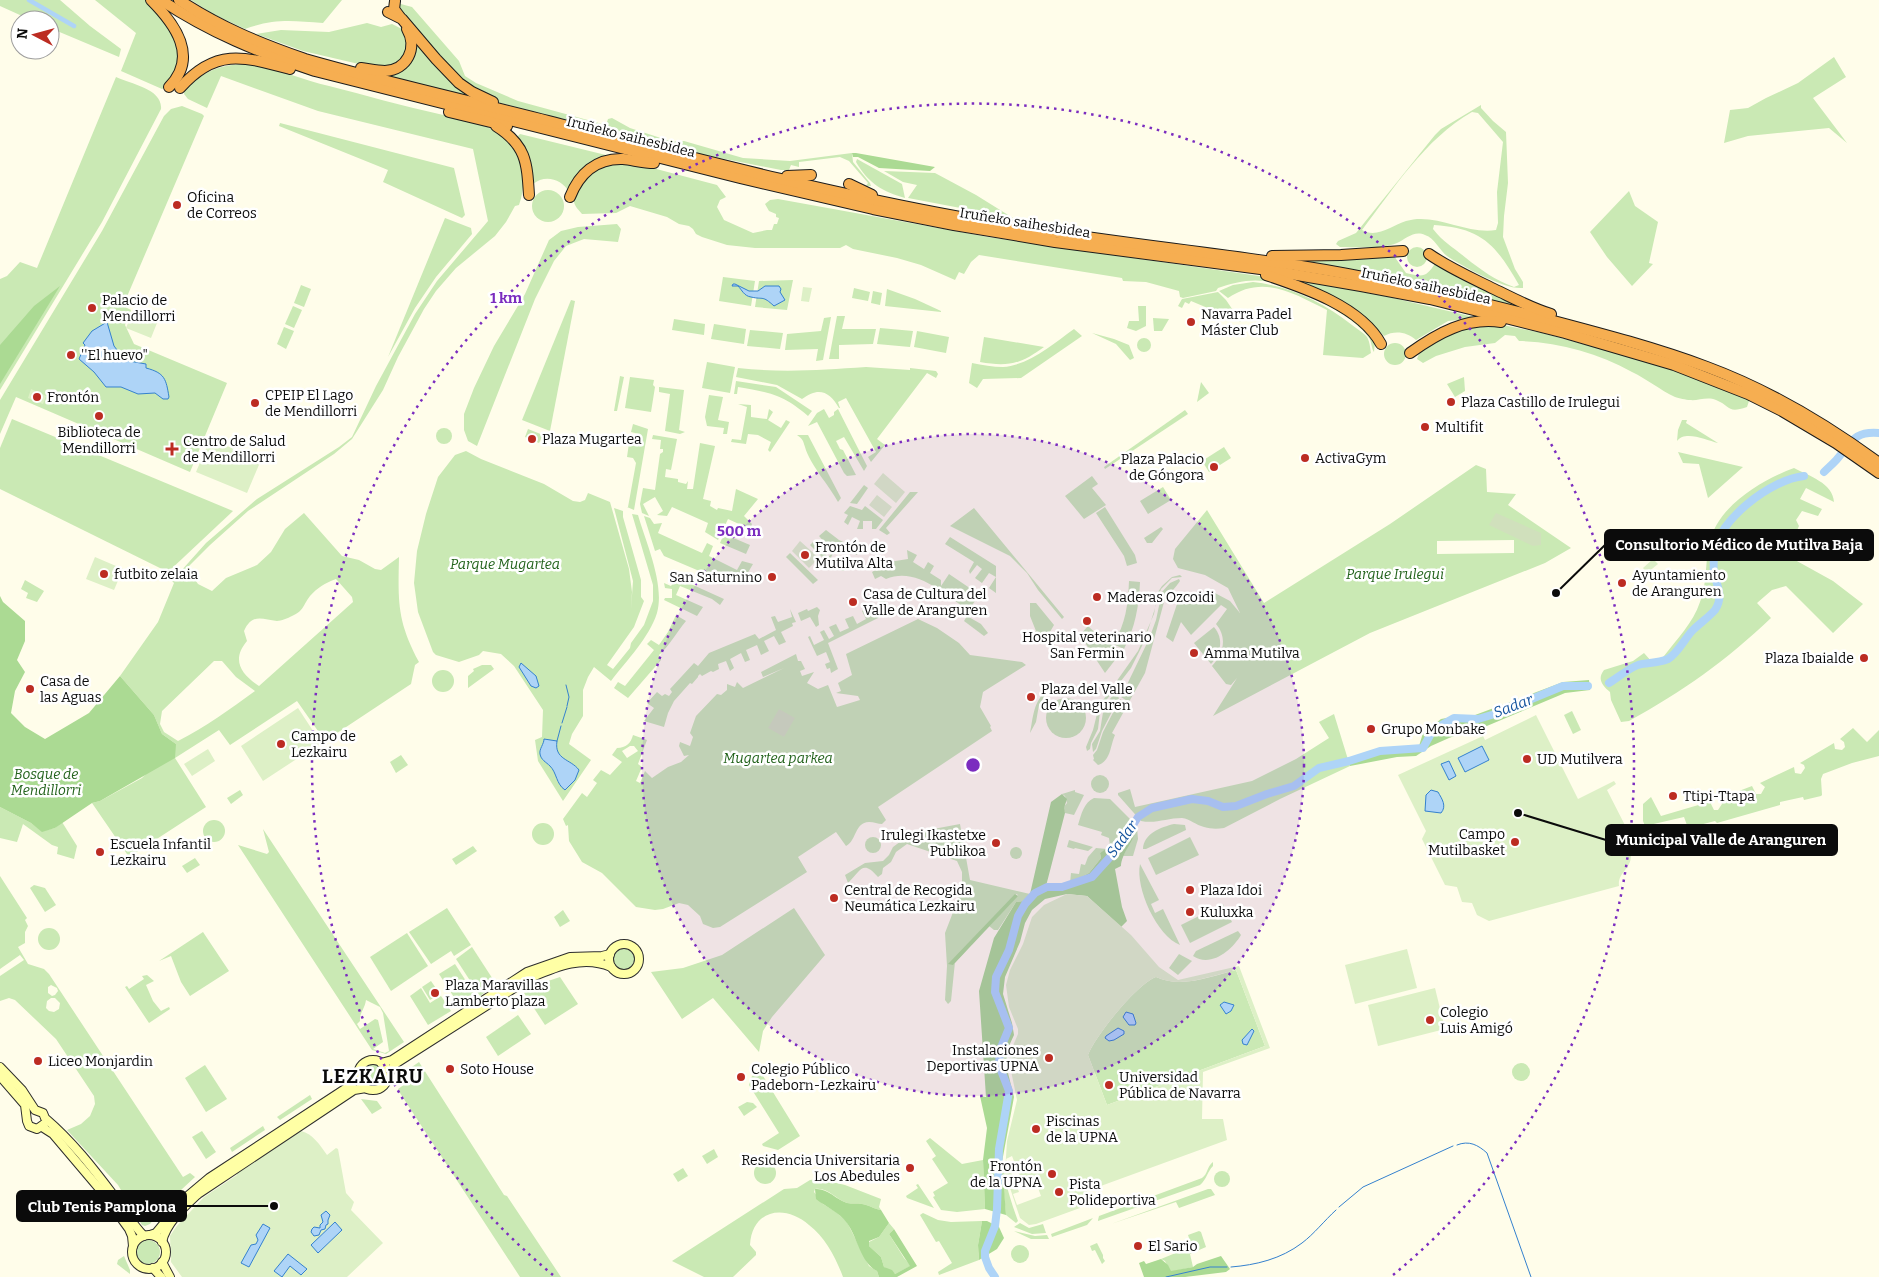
<svg xmlns="http://www.w3.org/2000/svg" width="1879" height="1277" font-family="Bitter,serif">
<style>
.green{fill:#cae9b4;fill-rule:evenodd}
.forest{fill:#abda93}
.cemetery{fill:#d0e0bc}
.pitch{fill:#ddf0c6;fill-rule:evenodd}
.water{fill:#aed4f7;stroke:#3481ce}
.lines{fill:none;stroke-linecap:round;stroke-linejoin:round}
.stream{stroke:#3481ce;stroke-width:1}
.canal{stroke:#aed4f7;stroke-width:4.5}
.river{stroke:#aed4f7;stroke-width:8}
.secondary-casing{stroke:#2d2d2d;stroke-width:10}
.motorway-casing{stroke:#1c1c1c;stroke-width:12}
.secondary{stroke:#ffffa5;stroke-width:8}
.motorway{stroke:#f6ae51;stroke-width:10}
.ring{fill:none;stroke:#7b2cbf;stroke-width:2.5;stroke-dasharray:2.5 5}
.poi-dot{fill:#bc2c22;stroke:#fff;stroke-width:2}
.labels{text-anchor:middle;dominant-baseline:central;stroke-width:5;stroke-linejoin:round;paint-order:stroke}
.street-label{font-size:14px;fill:#0b0b0b;stroke:#fff}
.poi-label{font-size:14px;fill:#0b0b0b;stroke:#fff;text-anchor:start}
.park-label{font-size:14px;font-style:italic;fill:#23631c;stroke:#fff}
.water-label{font-size:15px;font-style:italic;fill:#14539e;stroke:#fff}
.district-label{font-size:19px;font-weight:bold;letter-spacing:1px;fill:#0b0b0b;stroke:#fff}
.centre{fill:#7b2cbf;stroke:#fff;stroke-width:2.5}
.ring-label{font-size:15px;text-anchor:middle;font-weight:bold;fill:#7b2cbf;stroke:#fff;stroke-width:5;stroke-linejoin:round;paint-order:stroke}
.leader{fill:none;stroke:#0b0b0b;stroke-width:2}
.callout-dot{fill:#0b0b0b;stroke:#fff;stroke-width:2}
.callout{fill:#0b0b0b;stroke:#0b0b0b;stroke-width:2}
.callout-label{font-size:15px;text-anchor:middle;font-weight:bold;fill:#fff}
</style>
<rect width="100%" height="100%" fill="#fffdea"/>
<g class="green">
<path d="M0 0H60L90 26 121 49 119 57 50 28V20H31L0 6Z"/>
<path d="M95 0H146C161 13 184 38 179 60 177 69 171 78 168 86L162 89 121 71 136 33Z"/>
<path d="M191 0H342L323 23C293 21 275 18 245 29L213 14Z"/>
<path d="M397 3 412 7 459 61 465 76 476 83 518 101 606 125 608 119 612 118 630 128 670 141H684L743 158 790 161 852 153 853 162 870 183 871 186H866L868 183 849 161 840 157 799 162V167L791 165 789 170H781L705 155 500 103C456 83 429 46 398 12Z"/>
<path d="M367 23 381 27 392 24 400 28 401 27 407 32 409 47 398 65 376 68 303 51 256 34 281 30 329 32Z"/>
<path d="M413 35 478 98 373 73 397 71Z"/>
<path d="M1834 57 1846 77 1813 98 1847 143 1829 128 1748 136 1724 143 1730 110 1748 108 1766 98 1798 83Z"/>
<path d="M244 64C273 67 301 79 329 86 365 95 402 106 439 114 449 117 459 117 469 120 482 123 495 130 505 139 525 156 527 182 519 205L515 206 506 222 495 236 456 268 436 291 424 309 398 357 383 390 352 439 334 454 248 511 210 545 187 568 198 584 212 591 226 578 257 565 271 552 285 529 304 513 342 556 359 560 375 569 381 570 399 557C398 602 397 621 419 662L415 665 411 684 325 741 297 701 230 745 219 730 175 758 206 807 129 857 92 803 100 801 142 778 176 744 162 734 154 715 120 676 158 622 174 583 172 581 206 543 257 499 339 447 352 437 376 386 415 314 437 281 488 221 473 149 318 111 221 76 207 108 188 99 184 94 185 87C206 72 217 65 244 64ZM336 579 352 597 353 602 259 686C241 674 231 660 247 641L244 631C252 613 262 619 277 621 281 621 288 618 292 616 304 611 303 605 310 596 317 588 325 583 336 579ZM214 661H222L236 677 255 691C230 709 206 727 178 741L164 732 160 724 162 711Z"/>
<path d="M116 77C131 84 163 89 161 109L102 222 0 390V279L7 276 20 262 37 268Z"/>
<path d="M1481 105V108L1493 121 1506 132 1508 183 1504 216 1503 237 1515 269 1523 282V288C1505 290 1462 266 1447 256 1439 250 1435 238 1425 235 1414 230 1406 239 1397 243 1383 249 1356 247 1340 247L1336 244 1338 241 1356 233 1435 135 1441 129ZM1472 112 1478 113 1503 142 1497 192 1498 223 1496 230C1467 235 1435 212 1406 221 1392 225 1377 239 1362 230 1394 188 1425 139 1472 112ZM1434 225C1482 228 1496 245 1519 285L1514 287C1495 280 1481 270 1466 258 1453 247 1444 243 1433 229Z"/>
<path d="M182 106 202 114 204 116 123 306 131 310 125 325 134 344 227 383 190 472 16 397 0 434V400L102 231 164 116 171 109Z"/>
<path d="M280 123 454 168 465 215 462 218 383 182 388 170 279 126Z"/>
<path d="M520 134 610 156 569 192C562 179 545 174 533 184L517 137Z"/>
<path d="M857 159 902 184 905 198C883 192 868 183 856 162Z"/>
<path d="M626 163 645 166 717 185 726 197 720 200 717 207 724 220 753 233 767 230H772L774 224H777L779 218 776 217V214L769 211 765 204 770 200 778 199 988 237 1266 277 1328 303 1364 327 1375 341 1374 352C1371 348 1372 342 1369 338 1355 315 1290 284 1264 281 1248 279 1233 283 1218 288L1216 291 1183 298 1180 297 1179 291 1146 282 1123 281 1122 278 979 255 971 262 964 274 959 272 955 280 921 265 897 258 853 249 846 245 840 248H755L727 245 702 237 696 234 693 229 689 226 679 224 667 217 630 206 616 213 582 214C579 210 574 206 574 201 574 188 588 172 599 167 608 164 617 164 626 163Z"/>
<path d="M884 171 935 173 976 195 1013 218 908 198 917 185 903 182Z"/>
<circle cx="548" cy="206" r="16"/>
<path d="M1629 191 1635 206 1658 222 1649 263 1653 264 1632 286 1607 257 1590 232Z"/>
<path d="M445 218 471 228 472 234 436 277 415 308 388 357Z"/>
<path d="M617 224 621 229 618 242 584 239 566 246 554 261 535 299 477 446 468 441 464 430V414L474 388 494 346 525 294 549 240 561 231 578 227Z"/>
<circle cx="1417" cy="257" r="10"/>
<path d="M1394 256 1406 273C1423 277 1426 278 1436 262L1526 308 1421 284 1294 260Z"/>
<path d="M723 277 755 281 751 306 719 301Z"/>
<path d="M1293 279 1389 297 1478 318 1448 321 1416 340C1407 332 1395 330 1384 336L1367 319Z"/>
<path d="M793 280 787 310 755 307 759 281Z"/>
<path d="M1253 282C1290 286 1323 302 1352 325 1357 329 1364 333 1367 337 1370 342 1370 348 1371 353L1363 358 1323 355 1327 310C1293 293 1263 274 1228 298L1219 291 1233 285Z"/>
<path d="M301 285 311 289 304 307 294 303Z"/>
<path d="M854 288 870 292 868 301 852 298Z"/>
<path d="M887 289 915 299 941 311V312L885 306Z"/>
<path d="M873 291 882 293 880 305 871 303Z"/>
<path d="M1218 292 1226 300 1241 322 1191 301 1189 304 1185 302 1182 308 1178 306 1182 299Z"/>
<path d="M571 300 575 301 550 431 522 420Z"/>
<path d="M293 306 302 310 294 328 285 324Z"/>
<path d="M1138 306H1146V326L1136 331 1127 328 1129 321H1139Z"/>
<path d="M837 316H845L842 329H876L873 344 839 345V359H829Z"/>
<path d="M831 317 823 360 816 361 818 349 785 350 787 334 821 331 824 318Z"/>
<path d="M1153 318 1169 319 1162 331H1154Z"/>
<path d="M674 319 705 324 704 335 672 330Z"/>
<path d="M714 324 746 329 744 344 711 339Z"/>
<path d="M1498 324 1542 333 1676 369 1750 398 1747 407C1727 414 1731 406 1716 400 1707 396 1698 401 1690 400 1686 400 1679 398 1675 397 1660 390 1647 379 1632 372 1598 353 1558 342 1519 341L1515 336 1505 335 1495 343 1465 347 1436 356 1423 363 1417 359 1420 351 1436 339 1473 325Z"/>
<path d="M284 327 294 331 286 349 277 344Z"/>
<path d="M880 328 913 331 910 347 877 344Z"/>
<path d="M1074 329 1082 336 1021 378 983 379 977 388 969 383 972 363C982 365 993 367 1003 367 1030 365 1053 344 1074 329Z"/>
<path d="M750 330 783 333 780 349 747 346Z"/>
<path d="M917 331 949 337 946 353 914 347Z"/>
<path d="M1092 333 1114 339 1129 345 1134 358 1130 360 1116 344Z"/>
<path d="M984 337 1044 347C1021 364 1008 367 980 362Z"/>
<circle cx="1144" cy="345" r="7"/>
<circle cx="1395" cy="354" r="11"/>
<path d="M707 362 735 367 730 393 702 388Z"/>
<path d="M866 367 910 370V368L936 371 938 374 936 378 927 373 877 439 885 445 871 462 868 457 876 452 846 398 838 402 840 408H839C830 392 819 386 802 399L777 385 736 377 738 368C783 373 821 370 866 367Z"/>
<path d="M620 376 624 377 617 411H614Z"/>
<path d="M630 377 654 380 653 385 655 387 651 412 625 408Z"/>
<path d="M1464 377 1465 391 1455 397 1447 384Z"/>
<path d="M736 381 776 387 812 411 808 416C782 394 771 393 738 387L737 394H734Z"/>
<path d="M1201 382 1209 393 1197 402Z"/>
<path d="M659 387 684 390 679 430 685 432 680 434 665 431 670 394 659 392Z"/>
<path d="M709 395 723 397 718 420 729 422 727 434H723L724 428 707 426 705 417Z"/>
<path d="M738 404 751 405V417L767 419 769 409 773 412 768 420 781 428 786 420 790 422 770 452 768 450 771 442 758 435 748 434 746 444 731 442 732 439 741 440 747 407Z"/>
<path d="M824 409 829 418 834 415V412L838 409 867 466 864 471 844 437 836 441 840 449 843 450 856 475 847 476 844 473 817 422 808 426 817 413Z"/>
<path d="M1185 410 1188 414 1105 469 1104 467Z"/>
<path d="M12 419 233 511 168 572 0 489V448Z"/>
<path d="M1682 420H1687L1686 423 1718 443C1706 440 1685 430 1677 441L1678 430Z"/>
<path d="M633 424 648 429 634 510 627 507H628L636 463 633 458 627 457 629 443 637 444 639 434 631 432Z"/>
<circle cx="444" cy="436" r="8"/>
<path d="M528 429 543 435 539 443 525 437Z"/>
<path d="M653 435 677 439 671 470 666 469 665 477 678 479V482L686 484 688 481 687 489H693L700 443 715 446 703 499 711 501 710 506 717 510 718 508 732 511 736 489 758 499 744 516 752 524 750 529 728 519 718 540 705 532 708 523 672 507 667 516 657 515 663 511 655 497 643 504 649 516 642 513 640 504 643 488 655 490 660 454 663 452V449H660L661 440 652 439Z"/>
<path d="M797 435H808L841 498 838 502C829 485 810 465 805 447 803 441 803 439 797 435Z"/>
<path d="M1224 447 1231 458 1209 472 1202 461Z"/>
<path d="M466 451 481 459 544 484 573 501 580 502 585 500 588 493 610 502 629 569 632 592 631 610 633 581 614 508 623 511V517L641 580V597L644 601 634 627 607 665 613 669 630 648 631 643 644 625 653 601V585L632 514 638 515C646 543 665 584 657 613 649 638 627 660 611 681L594 667 588 677 583 690V716L572 734 569 744 591 760 563 801 538 761 535 740 542 737 543 710 514 666 501 654 483 651 479 655 459 662 436 655 433 652 418 612 414 583 417 551 426 514 438 477 455 455Z"/>
<path d="M1678 452 1743 467 1708 498 1699 464 1683 463Z"/>
<path d="M1476 465 1486 469 1487 492 1516 494 1508 505 1571 548 1545 563 1370 633 1213 716 1237 678 1231 685 1226 684 1212 666C1223 654 1228 638 1216 624L1227 609 1221 605 1191 635 1181 622 1173 642 1166 637 1177 604 1189 594 1213 592 1230 601 1240 613 1228 588 1205 575 1178 568 1173 559 1175 549 1207 510 1264 603 1390 524ZM1514 540V553L1437 554V541Z"/>
<path d="M1794 468C1809 476 1833 483 1834 502L1806 488 1800 499 1822 509 1818 516 1802 511 1796 520 1799 526 1786 555 1833 581 1863 604 1833 633 1786 586 1772 590 1757 603 1771 618C1727 660 1682 692 1629 721L1621 722 1611 700 1610 692C1602 685 1597 679 1604 670L1633 661 1644 653 1652 662 1659 661 1664 656C1677 639 1693 623 1700 602 1707 585 1705 564 1709 545 1716 507 1761 480 1794 468Z"/>
<path d="M1092 476 1098 484 1092 488 1106 505 1084 519 1065 496Z"/>
<path d="M864 485 868 488 857 504 850 503Z"/>
<path d="M1163 487 1171 500 1148 514 1140 501Z"/>
<path d="M910 492H918L886 528 890 533 887 535 879 530Z"/>
<path d="M850 506 862 510 865 506 883 520 876 529H872V521H863V529H857L860 521 852 517 848 525 844 522 848 515 844 513Z"/>
<path d="M1105 507 1135 555 1137 563 1127 566 1124 556 1096 513Z"/>
<path d="M974 508 1064 617 1062 619 1038 590 1027 573 1010 556 950 526Z"/>
<path d="M644 516 650 518 654 524 662 523 658 533 702 553 707 543 713 546 709 556 737 570 742 561 753 564 743 581 736 575 734 577 732 575 726 584 720 585 718 581 704 573 664 556 660 549 655 551Z"/>
<path d="M1161 527 1163 529 1152 543H1147L1144 538Z"/>
<path d="M826 530 839 540 859 549 857 555 842 548 839 554 834 552 830 559 848 568 843 571 829 564 810 545 813 542 828 557 833 552 819 536Z"/>
<path d="M724 534 750 545 746 554 720 543Z"/>
<path d="M950 537 996 566V593L989 588 996 577 989 573 982 583 975 578 982 569 977 565 970 574 969 571 974 562 945 544Z"/>
<path d="M907 550 917 555 913 562 924 569 928 562 934 566 930 573 941 580V586L949 574 980 595 968 610C944 594 916 566 886 579L881 576 875 579 872 572 889 562 908 559Z"/>
<path d="M790 553 818 580 813 584 786 557Z"/>
<path d="M1180 575 1182 577 1172 578 1161 589 1145 640 1131 668 1104 703 1100 712 1098 729 1091 743 1090 749 1087 751 1086 747 1093 730 1099 706 1138 651 1154 614 1158 592 1162 586 1172 577Z"/>
<path d="M1179 579 1180 581C1175 589 1168 594 1164 602L1145 673 1129 702 1121 697 1149 639 1156 620 1162 592 1170 583Z"/>
<path d="M25 580 44 591 37 602 26 598 28 593 21 589Z"/>
<path d="M675 580H682L724 599 720 605 712 599 680 586 676 595 703 607 697 616 664 600 665 598H672V589L665 588 664 583 671 586Z"/>
<path d="M1129 581 1140 582C1139 606 1135 628 1124 649L1113 644C1126 624 1128 604 1129 581Z"/>
<path d="M884 599 890 612 828 643 838 669 831 673 830 668 827 669 825 664 830 662 826 652 817 656 808 637 810 636 814 645 824 640 820 632 824 630 829 639 834 636 829 627 836 624 840 632 849 628 845 619 853 616 857 624 866 619 862 611 870 606 874 614 883 610 879 601Z"/>
<path d="M1030 603H1036L1054 625 1047 637 1031 634 1036 631 1030 616Z"/>
<path d="M817 607 820 610 818 616 819 625 816 627 810 617 801 621 798 613 807 609 808 611Z"/>
<path d="M790 609 796 622 792 623 793 626 781 632 786 642 779 645 774 636 764 641 769 651 761 655 757 645 746 650 750 660 745 662 741 653 730 659 734 668 730 671 726 661 718 664 719 669 713 672 711 671 702 676 700 674 698 676V677L692 684 690 683 674 701 668 713 664 727 644 721 654 708 647 703 657 692 662 696 665 694 669 696 672 692 670 689 694 663 698 666 709 653 755 634 759 639 776 630 771 617 775 616 778 622 792 617Z"/>
<path d="M676 615 686 621C676 633 670 645 659 655L661 660 628 698 614 688 618 682 625 686 654 650 647 644 651 640 659 645 668 632Z"/>
<path d="M967 616 981 624 988 633 984 636 964 621Z"/>
<path d="M918 619 937 628 959 643 970 655 1022 662 1026 665 983 692 980 707 991 726 990 727 992 731 878 807 886 820 882 824C878 824 874 822 869 822 854 823 857 840 846 846L836 832 798 857 807 872 720 927 713 928 703 924 700 916 688 905 679 903 663 909 655 910 636 907 602 873 582 862 569 841 568 825 566 826 563 819 582 793 587 797 597 783 593 780 601 770 610 775 622 762 612 755 617 748C626 748 631 743 633 735L647 740 638 764 642 767 636 781 640 783 645 771 652 778 668 767 681 762 689 755 684 756 679 746 680 742 690 746 693 737 690 733 696 716 717 694 721 695 727 690V684L735 687 737 682 743 688 784 668 763 677 761 672 796 654 798 661H801L805 669 800 671 802 676 814 672 807 683 818 689 828 685 837 707 860 700 858 696 836 693 841 691 838 683 852 675 846 654ZM630 746H634L638 751 627 758 622 751Z"/>
<path d="M1088 626 1102 639 1122 651 1105 673 1080 635Z"/>
<path d="M1214 627C1224 639 1221 653 1211 664L1194 643Z"/>
<path d="M482 665H491L494 669 468 688V676L474 671 473 669Z"/>
<circle cx="443" cy="681" r="11"/>
<path d="M1048 690 1039 705 1036 722 1030 733C1033 719 1033 700 1048 690Z"/>
<path d="M1115 693 1119 698 1102 731 1096 749 1093 752 1092 744 1100 731 1104 706Z"/>
<circle cx="1066" cy="718" r="20"/>
<path d="M1120 699 1128 704 1112 733 1115 735C1110 746 1111 761 1098 765L1093 760 1094 759 1093 755 1097 750 1103 732Z"/>
<path d="M1572 711 1581 730 1573 734 1564 715Z"/>
<path d="M1334 714 1350 766 1280 799 1224 828C1217 829 1211 829 1204 827 1196 825 1190 819 1182 818 1167 818 1156 824 1141 821L1118 795V793L1130 789 1135 807 1252 781 1296 759 1329 738 1319 722Z"/>
<path d="M1853 728 1867 742 1879 730V756L1852 763 1823 774 1821 779 1822 795 1821 796 1804 800 1803 797 1780 802V805L1717 823 1715 821 1688 828 1684 817 1645 826 1643 821V804L1651 797 1661 816 1712 801 1711 804 1714 810H1718L1722 804 1718 799 1752 786 1756 794H1761L1765 787 1760 783 1794 767 1795 773 1801 774 1805 768 1804 765 1800 763 1834 743 1835 749 1842 750 1845 747 1844 742 1840 739Z"/>
<path d="M401 755 408 765 396 773 390 762Z"/>
<circle cx="1100" cy="784" r="9"/>
<path d="M240 790 243 795 231 804 227 798Z"/>
<path d="M1075 790V792L1084 795 1074 815 1065 813 1063 808 1067 803 1065 796 1062 794Z"/>
<path d="M1094 798 1110 799 1130 819 1119 840 1110 846 1109 838 1101 835 1102 832 1078 825C1081 815 1084 802 1094 798Z"/>
<path d="M0 807 31 823 42 831 55 828 62 822 77 846 74 859 57 854 58 847 52 845 23 824 17 842 0 838Z"/>
<circle cx="214" cy="831" r="11"/>
<circle cx="543" cy="834" r="11"/>
<path d="M960 824 970 880 1030 894 1024 901 1016 902 998 930H994L989 926 1018 895 1016 894 953 965 955 962 951 1001 948 1004 945 1000 947 966 945 933 962 889V872L957 861 907 844 896 852 891 862 883 868 882 874 878 877C862 859 861 871 848 883L845 875 865 863 883 861 889 855 893 847 912 833Z"/>
<path d="M1174 824 1185 825 1186 830 1146 849H1143C1143 834 1161 827 1174 824Z"/>
<path d="M1137 828 1138 839 1133 856H1123Z"/>
<path d="M263 829 404 1042 386 1054 372 1050 238 845 267 854 269 852ZM366 1000 380 1007 383 1013 389 1051 385 1053 373 1049 383 1042 378 1020 375 1019 360 1029 357 1024 360 1021C359 1014 365 1008 366 1000Z"/>
<circle cx="873" cy="845" r="8"/>
<path d="M1190 837 1199 855 1156 875 1148 858Z"/>
<path d="M1069 840 1093 847 1088 851 1075 848 1074 849 1067 847Z"/>
<path d="M473 846 477 851 456 865 452 859Z"/>
<circle cx="1016" cy="853" r="6"/>
<path d="M1096 848 1107 849 1100 853 1101 858 1089 873 1070 883 1071 873 1079 874 1081 864 1085 865 1088 857Z"/>
<path d="M195 858 200 865 187 873 182 866Z"/>
<path d="M1140 864 1159 900 1151 904 1155 913 1163 909 1180 945C1157 936 1135 888 1140 864Z"/>
<path d="M0 876 27 918 25 920 28 926 25 932V943L18 947 28 964 44 969 49 974 183 1177 190 1173 195 1177 167 1203 150 1224 145 1226 142 1225 118 1185 67 1130 81 1124 90 1116 95 1104 94 1096 56 1039 15 1000 9 998 0 1001V976L24 960 20 955 0 969ZM51 985 57 988 58 991 55 995 52 996 48 993V987ZM51 998H55L60 1003 59 1009 54 1012 49 1011 46 1008 47 1001Z"/>
<path d="M34 885 45 888 56 905 45 912 30 888Z"/>
<path d="M1223 904 1232 922 1190 943 1181 925Z"/>
<path d="M447 908 471 945 454 956 451 951 431 964 409 932Z"/>
<path d="M794 908 825 955 772 1017 763 1031 759 1052 713 998 682 1019 651 972 683 968 722 955Z"/>
<path d="M563 910 570 921 560 927 554 917Z"/>
<circle cx="49" cy="939" r="11"/>
<path d="M1238 931 1241 935C1232 950 1211 968 1193 956L1196 951Z"/>
<path d="M203 932 229 971 190 996 181 982 171 956 159 961Z"/>
<path d="M407 933 428 966 391 991 370 957Z"/>
<path d="M472 947 496 984 480 996 456 959Z"/>
<circle cx="624" cy="959" r="11"/>
<path d="M1179 954 1192 961 1178 975 1169 968Z"/>
<path d="M455 964 475 995 459 1005 439 974Z"/>
<path d="M1236 970 1265 1046 1107 1105 1088 1055C1095 1036 1138 983 1156 977 1182 989 1211 976 1236 970Z"/>
<path d="M147 975 154 981 146 985 153 1001 161 1011 169 1007 170 1009 149 1023 125 987 127 986 129 989 144 979 142 976Z"/>
<path d="M560 977 578 1004 545 1025 524 993 542 983Z"/>
<path d="M431 981 440 994 430 1000 422 987Z"/>
<path d="M421 988 430 1003 441 996 451 1011 428 1025 410 996Z"/>
<path d="M518 1015 531 1034 498 1056 486 1037Z"/>
<path d="M419 1062 504 1195 507 1196 561 1277H520L400 1093 398 1089 408 1082 409 1078 403 1073Z"/>
<circle cx="1521" cy="1072" r="9"/>
<circle cx="374" cy="1075" r="11"/>
<path d="M205 1065 227 1099 206 1112 185 1078Z"/>
<path d="M760 1071 800 1136 778 1150 763 1146 762 1144 779 1133 749 1085 752 1076Z"/>
<path d="M310 1095 312 1099 280 1120 277 1117Z"/>
<path d="M361 1099 377 1101 382 1108 372 1114Z"/>
<path d="M747 1102 753 1103 757 1107 744 1116 738 1107Z"/>
<path d="M263 1126 265 1130 232 1152 230 1148Z"/>
<path d="M202 1131 216 1152 206 1159 192 1137Z"/>
<path d="M930 1138 962 1164 983 1160 985 1209 957 1212 941 1210 933 1197 935 1196 933 1192 948 1183 932 1159 936 1156 926 1141Z"/>
<path d="M714 1149 718 1157 707 1164 702 1156Z"/>
<path d="M1001 1162 1003 1163C1005 1183 1011 1202 1018 1221L1016 1223 1006 1215Z"/>
<path d="M1213 1162V1166C1207 1172 1207 1179 1200 1185L1098 1221V1220L1099 1216 1202 1178C1208 1174 1207 1166 1213 1162Z"/>
<circle cx="765" cy="1173" r="11"/>
<path d="M683 1168 688 1176 678 1182 673 1174Z"/>
<circle cx="1222" cy="1179" r="8"/>
<path d="M819 1179 845 1185 881 1199 879 1207 881 1210C874 1209 869 1205 862 1204 857 1203 852 1204 847 1203 835 1199 828 1187 815 1189L814 1192 823 1204 836 1212 847 1222 869 1266 877 1271 879 1277H843C836 1258 825 1237 809 1225 785 1204 752 1209 750 1245L756 1252V1255L733 1277H704L672 1261 784 1189 797 1188 810 1180Z"/>
<path d="M918 1184 934 1208 907 1198 906 1196 918 1188 916 1185Z"/>
<path d="M1208 1189H1211L1215 1195 1179 1208 1176 1202 1111 1224Z"/>
<path d="M923 1213 938 1220 951 1222 982 1221 978 1245 979 1260 939 1275 938 1272 952 1263 939 1241 936 1242 920 1215Z"/>
<path d="M1093 1218 1087 1225 1052 1237 1051 1234Z"/>
<path d="M889 1223 894 1229 889 1234 904 1258 911 1266 895 1274 884 1267 881 1257 869 1246V1242L879 1237Z"/>
<path d="M1020 1223 1029 1228 1043 1224 1046 1233 1032 1234 1014 1227Z"/>
<path d="M1014 1231 1035 1236 1047 1235 1049 1239H1031Z"/>
<path d="M1199 1231 1201 1232 1206 1247 1190 1254 1193 1267 1170 1272 1165 1261 1161 1259 1178 1252 1176 1245 1190 1241 1188 1235Z"/>
<circle cx="148" cy="1252" r="12"/>
<path d="M1097 1243 1103 1255V1258L1105 1261 1102 1264 1095 1250 1092 1251 1090 1246Z"/>
<circle cx="1020" cy="1254" r="9"/>
<path d="M124 1256 130 1270V1274L117 1264 118 1260Z"/>
</g>
<g class="forest">
<path d="M852 153H856L935 167 930 171 879 168 858 157H853Z"/>
<path d="M60 286 0 384V345L34 306Z"/>
<path d="M0 596 3 602 25 621V641L17 660 25 672 15 691 11 713 25 727 45 739 89 713 120 676 154 715 162 734 176 744 175 758 100 801 92 803 55 828 42 832 31 823 0 807Z"/>
<path d="M1589 680 1590 690 1565 693 1475 731H1468L1449 738 1431 746 1416 756 1397 757 1350 766 1348 759 1375 751 1419 746 1423 733 1441 719 1457 716 1467 718 1563 682Z"/>
<path d="M1062 794 1067 799 1064 808 1065 813 1046 886 1070 883 1089 873 1101 858 1100 853 1119 840 1130 819 1137 828C1134 840 1121 855 1121 866L1115 869 1122 907 1127 921 1121 927 1087 896 1067 894 1045 899 1032 910 1025 923 1020 942 1005 977 1003 994 1012 1023 1014 1035 1008 1048 1006 1065 1014 1097 1002 1162 1006 1215 985 1209 983 1160 987 1128 980 1096 986 1097 979 991 994 938 1016 902 1024 901 1030 894 1051 802Z"/>
<path d="M1015 894 1018 896 953 965 948 964Z"/>
<path d="M815 1189C828 1188 835 1199 847 1203 852 1204 857 1203 862 1204 869 1205 874 1209 881 1210L889 1223 879 1237 869 1241V1246L881 1257 884 1267 892 1270 895 1274 910 1266 889 1234 894 1229 917 1266 897 1277H879L877 1271C860 1262 858 1238 847 1223 839 1212 826 1207 816 1199Z"/>
<path d="M982 1221H987L999 1227 1004 1238 997 1249 979 1260 978 1245Z"/>
<path d="M1221 1256 1230 1269 1226 1272 1185 1277H1144L1139 1263 1144 1261 1146 1264 1161 1259 1168 1265 1171 1271 1193 1267 1197 1264Z"/>
</g>
<g class="cemetery">
<path d="M1496 513 1541 533V545L1533 546 1489 525Z"/>
<path d="M779 709 795 718 784 737 768 728Z"/>
</g>
<g class="pitch">
<path d="M803 287 812 288 809 302 801 301Z"/>
<path d="M132 313 157 323 151 338 126 328Z"/>
<path d="M31 389 46 396 43 404 28 398Z"/>
<path d="M210 439 261 460 247 493 196 472Z"/>
<path d="M883 473 905 492 896 503 874 484Z"/>
<path d="M877 495 892 507 884 517 869 505Z"/>
<path d="M800 541 819 558 809 568 792 551Z"/>
<path d="M95 557 123 569 114 590 86 579Z"/>
<path d="M1653 559 1658 564 1647 573 1643 568Z"/>
<path d="M298 708 321 743 263 781 241 746Z"/>
<path d="M1536 715 1578 799 1614 781 1616 784 1607 790 1632 839 1629 841 1631 846 1629 847C1637 868 1617 870 1619 886L1489 921 1477 915 1472 903 1462 902 1457 887 1445 885 1422 839 1426 831 1398 775 1483 736 1485 740Z"/>
<path d="M208 749 215 761 192 776 184 764Z"/>
<path d="M1067 894 1087 896 1131 935 1159 967 1178 980 1239 966 1270 1048 1203 1072 1202 1119H1223L1227 1140 1087 1191 1088 1196 1078 1200 1080 1208 1036 1224 1029 1225 1020 1218 1005 1173 1007 1141 1017 1100 1009 1061 1012 1048 1018 1034V1029L1009 1007 1006 985 1010 970 1023 944 1032 917 1044 905ZM1236 970 1265 1046 1107 1105 1088 1055C1095 1036 1138 983 1156 977 1182 989 1209 976 1236 970ZM1012 1156 1022 1182 1034 1177 1041 1196 1017 1205 1013 1194 1019 1192 1006 1159Z"/>
<path d="M1407 949 1417 988 1355 1004 1345 965Z"/>
<path d="M1435 988 1445 1029 1378 1046 1368 1005Z"/>
<path d="M301 1131C313 1134 320 1145 327 1155L336 1148 338 1149 346 1193 354 1202 351 1210 383 1243 347 1277H182L171 1262 170 1236 176 1227 204 1197 237 1175 236 1173Z"/>
</g>
<g class="water">
<path d="M735 284 749 291H758L765 286H779L781 289 780 292 785 300 774 306C762 295 764 300 751 297 744 296 742 290 738 286H732L733 284Z"/>
<path d="M107 322 114 346 121 355 129 361 146 364V368C165 373 166 379 169 397L168 399H163L155 393 138 394 121 387H106L94 372 79 359 85 345 83 343 92 331Z"/>
<path d="M521 663 536 676 539 686 536 688 531 686 519 667Z"/>
<path d="M544 739 557 741C554 760 571 759 579 770L575 780 565 790C556 784 557 773 550 766 546 762 541 760 540 754 539 749 544 744 544 739Z"/>
<path d="M1482 746 1489 760 1465 772 1458 758Z"/>
<path d="M1449 761 1456 776 1449 780 1441 764Z"/>
<path d="M1431 790 1438 792C1442 799 1447 806 1441 813L1425 811 1426 795Z"/>
<path d="M1224 1002 1234 1005 1231 1011 1226 1014 1220 1005Z"/>
<path d="M1126 1012 1133 1014 1136 1023 1135 1025H1129L1123 1017Z"/>
<path d="M1118 1028 1124 1031V1034L1114 1040 1109 1041 1105 1038 1106 1036Z"/>
<path d="M1252 1029 1254 1031 1247 1045 1243 1044 1242 1040Z"/>
<path d="M326 1211 330 1215 328 1220V1224L326 1225 325 1229 321 1230 319 1235 314 1236 311 1232 312 1229 314 1227 320 1228V1225L323 1222 321 1215Z"/>
<path d="M335 1222 342 1230 318 1253 311 1245Z"/>
<path d="M263 1224 270 1228 249 1267 241 1263 251 1245 256 1244 258 1240 256 1235Z"/>
<path d="M288 1254 307 1269 301 1275 290 1266 282 1277 274 1271Z"/>
</g>
<g class="lines">
<g class="stream">
<path d="M566 685 569 697 567 706"/>
<path d="M562 723 567 707"/>
<path d="M557 741 561 726"/>
<path d="M1457 1145C1469 1140 1478 1145 1487 1153L1531 1277"/>
<path d="M1339 1207 1363 1187 1453 1146"/>
<path d="M1231 1267C1256 1265 1281 1259 1302 1243 1314 1234 1324 1221 1336 1210"/>
<path d="M1166 1277 1210 1267H1227"/>
</g>
<path class="canal" d="M29 0 74 26"/>
<g class="river">
<path d="M1824 472C1829 467 1834 463 1838 458 1852 441 1855 431 1879 433"/>
<path d="M1609 683C1617 678 1631 667 1638 665 1647 662 1656 664 1668 659 1678 653 1685 638 1693 630 1700 623 1709 617 1715 610 1724 597 1717 586 1714 573 1713 568 1714 560 1714 554 1717 520 1772 479 1804 476"/>
<path d="M995 1277 989 1268 985 1257V1251L995 1226 997 1209 999 1149 1009 1091 999 1065 1000 1050 1009 1028 995 992 996 977 1009 950 1018 916 1025 904 1035 893 1047 887H1062L1092 877 1120 846 1138 817 1152 808 1192 799 1208 801 1223 807 1236 806 1267 794 1294 786 1319 768 1349 761 1380 751 1423 748 1433 730 1454 718 1478 719 1495 714 1563 686H1588"/>
</g>
<defs>
<g id="secondary">
<circle cx="624" cy="959" r="15"/>
<circle cx="373" cy="1075" r="15"/>
<path d="M381 1063 392 1060 527 972 570 957 602 956 610 954"/>
<path d="M0 1067 22 1090 35 1110 43 1113 45 1118C72 1141 93 1168 114 1196 124 1209 132 1224 144 1236"/>
<path d="M388 1075 395 1064 530 978C556 967 583 955 611 967"/>
<path d="M0 1076 25 1105 27 1121 29 1126 37 1129 44 1124"/>
<path d="M42 1127 53 1134 103 1193 129 1229 132 1236 133 1246"/>
<path d="M150 1235 156 1233 184 1199 209 1178 351 1085 359 1076"/>
<circle cx="149" cy="1252" r="17"/>
<path d="M162 1242C166 1223 184 1207 198 1194L354 1090 366 1088"/>
<path d="M162 1262 170 1277"/>
<path d="M153 1268 161 1277"/>
</g>
<g id="motorway">
<path d="M151 0C175 24 199 57 169 87"/>
<path d="M161 0C211 33 258 52 315 71L740 178 873 209 954 225 1055 242 1268 270 1361 286 1430 299 1565 333 1674 365 1748 394 1782 411 1836 443 1879 473"/>
<path d="M179 0C220 27 259 43 305 59 392 84 480 103 568 126 698 159 828 193 960 217 1073 238 1188 249 1301 266 1385 279 1468 299 1550 320 1603 334 1656 348 1707 367 1769 390 1826 424 1879 463"/>
<path d="M395 1 394 9 400 17"/>
<path d="M388 12 402 19 436 59 459 83 472 92 493 102"/>
<path d="M361 68C369 69 377 71 385 71 407 70 418 48 407 29"/>
<path d="M180 88C215 48 243 56 290 69"/>
<path d="M449 112 507 126"/>
<path d="M496 126C526 145 527 162 529 195"/>
<path d="M787 176 811 175"/>
<path d="M849 184 872 195"/>
<path d="M570 197C579 174 596 158 623 159 633 160 643 163 654 163"/>
<path d="M1429 254C1449 268 1472 278 1494 289 1513 298 1531 308 1551 314"/>
<path d="M1272 256 1341 255 1403 251"/>
<path d="M1266 275C1305 288 1361 307 1381 344"/>
<path d="M1410 353C1438 333 1466 317 1501 322"/>
</g>
</defs>
<use href="#secondary" class="secondary-casing"/>
<use href="#motorway" class="motorway-casing"/>
<use href="#secondary" class="secondary"/>
<use href="#motorway" class="motorway"/>
</g>
<circle cx="973" cy="765" r="331" fill="#7b2cbf" fill-opacity=".12"/>
<g class="ring">
<circle cx="973" cy="765" r="331"/>
<path d="M553 1275A661 661 0 1 1 1393 1275"/>
</g>
<g class="poi-dot">
<circle cx="177" cy="205" r="5"/>
<circle cx="92" cy="308" r="5"/>
<circle cx="1191" cy="322" r="5"/>
<circle cx="71" cy="355" r="5"/>
<circle cx="37" cy="397" r="5"/>
<circle cx="1451" cy="402" r="5"/>
<circle cx="255" cy="403" r="5"/>
<circle cx="99" cy="416" r="5"/>
<circle cx="1425" cy="427" r="5"/>
<circle cx="532" cy="439" r="5"/>
<path d="M169.5 441.5h5v5h5v5h-5v5h-5v-5h-5v-5h5z"/>
<circle cx="1305" cy="458" r="5"/>
<circle cx="1214" cy="467" r="5"/>
<circle cx="805" cy="555" r="5"/>
<circle cx="104" cy="574" r="5"/>
<circle cx="772" cy="577" r="5"/>
<circle cx="1622" cy="583" r="5"/>
<circle cx="1097" cy="597" r="5"/>
<circle cx="853" cy="602" r="5"/>
<circle cx="1087" cy="621" r="5"/>
<circle cx="1194" cy="653" r="5"/>
<circle cx="1864" cy="658" r="5"/>
<circle cx="30" cy="689" r="5"/>
<circle cx="1031" cy="697" r="5"/>
<circle cx="1371" cy="729" r="5"/>
<circle cx="281" cy="744" r="5"/>
<circle cx="1527" cy="759" r="5"/>
<circle cx="1673" cy="796" r="5"/>
<circle cx="1515" cy="842" r="5"/>
<circle cx="996" cy="843" r="5"/>
<circle cx="100" cy="852" r="5"/>
<circle cx="1190" cy="890" r="5"/>
<circle cx="834" cy="898" r="5"/>
<circle cx="1190" cy="912" r="5"/>
<circle cx="435" cy="993" r="5"/>
<circle cx="1430" cy="1020" r="5"/>
<circle cx="1049" cy="1058" r="5"/>
<circle cx="38" cy="1061" r="5"/>
<circle cx="450" cy="1069" r="5"/>
<circle cx="741" cy="1077" r="5"/>
<circle cx="1109" cy="1085" r="5"/>
<circle cx="1036" cy="1129" r="5"/>
<circle cx="910" cy="1168" r="5"/>
<circle cx="1052" cy="1174" r="5"/>
<circle cx="1059" cy="1192" r="5"/>
<circle cx="1138" cy="1246" r="5"/>
</g>
<g class="labels">
<g class="street-label">
<text transform="translate(631 137) rotate(14)">Iruñeko saihesbidea</text>
<text transform="translate(1025 223) rotate(9)">Iruñeko saihesbidea</text>
<text transform="translate(1426 286) rotate(12)">Iruñeko saihesbidea</text>
</g>
<g class="poi-label">
<text x="187" y="197">Oficina<tspan x="187" dy="16">de Correos</tspan></text>
<text x="102" y="300">Palacio de<tspan x="102" dy="16">Mendillorri</tspan></text>
<text x="1201" y="314">Navarra Padel<tspan x="1201" dy="16">Máster Club</tspan></text>
<text x="81" y="355">''El huevo"</text>
<text x="265" y="395">CPEIP El Lago<tspan x="265" dy="16">de Mendillorri</tspan></text>
<text x="47" y="397">Frontón</text>
<text x="1461" y="402">Plaza Castillo de Irulegui</text>
<text x="1435" y="427">Multifit</text>
<text x="99" y="432" text-anchor="middle">Biblioteca de<tspan x="99" dy="16">Mendillorri</tspan></text>
<text x="542" y="439">Plaza Mugartea</text>
<text x="183" y="441">Centro de Salud<tspan x="183" dy="16">de Mendillorri</tspan></text>
<text x="1315" y="458">ActivaGym</text>
<text x="1204" y="459" text-anchor="end">Plaza Palacio<tspan x="1204" dy="16">de Góngora</tspan></text>
<text x="815" y="547">Frontón de<tspan x="815" dy="16">Mutilva Alta</tspan></text>
<text x="114" y="574">futbito zelaia</text>
<text x="1632" y="575">Ayuntamiento<tspan x="1632" dy="16">de Aranguren</tspan></text>
<text x="762" y="577" text-anchor="end">San Saturnino</text>
<text x="863" y="594">Casa de Cultura del<tspan x="863" dy="16">Valle de Aranguren</tspan></text>
<text x="1107" y="597">Maderas Ozcoidi</text>
<text x="1087" y="637" text-anchor="middle">Hospital veterinario<tspan x="1087" dy="16">San Fermin</tspan></text>
<text x="1204" y="653">Amma Mutilva</text>
<text x="1854" y="658" text-anchor="end">Plaza Ibaialde</text>
<text x="40" y="681">Casa de<tspan x="40" dy="16">las Aguas</tspan></text>
<text x="1041" y="689">Plaza del Valle<tspan x="1041" dy="16">de Aranguren</tspan></text>
<text x="1381" y="729">Grupo Monbake</text>
<text x="291" y="736">Campo de<tspan x="291" dy="16">Lezkairu</tspan></text>
<text x="1537" y="759">UD Mutilvera</text>
<text x="1683" y="796">Ttipi-Ttapa</text>
<text x="1505" y="834" text-anchor="end">Campo<tspan x="1505" dy="16">Mutilbasket</tspan></text>
<text x="986" y="835" text-anchor="end">Irulegi Ikastetxe<tspan x="986" dy="16">Publikoa</tspan></text>
<text x="110" y="844">Escuela Infantil<tspan x="110" dy="16">Lezkairu</tspan></text>
<text x="844" y="890">Central de Recogida<tspan x="844" dy="16">Neumática Lezkairu</tspan></text>
<text x="1200" y="890">Plaza Idoi</text>
<text x="1200" y="912">Kuluxka</text>
<text x="445" y="985">Plaza Maravillas<tspan x="445" dy="16">Lamberto plaza</tspan></text>
<text x="1440" y="1012">Colegio<tspan x="1440" dy="16">Luis Amigó</tspan></text>
<text x="1039" y="1050" text-anchor="end">Instalaciones<tspan x="1039" dy="16">Deportivas UPNA</tspan></text>
<text x="48" y="1061">Liceo Monjardin</text>
<text x="460" y="1069">Soto House</text>
<text x="751" y="1069">Colegio Público<tspan x="751" dy="16">Padeborn-Lezkairu</tspan></text>
<text x="1119" y="1077">Universidad<tspan x="1119" dy="16">Pública de Navarra</tspan></text>
<text x="1046" y="1121">Piscinas<tspan x="1046" dy="16">de la UPNA</tspan></text>
<text x="900" y="1160" text-anchor="end">Residencia Universitaria<tspan x="900" dy="16">Los Abedules</tspan></text>
<text x="1042" y="1166" text-anchor="end">Frontón<tspan x="1042" dy="16">de la UPNA</tspan></text>
<text x="1069" y="1184">Pista<tspan x="1069" dy="16">Polideportiva</tspan></text>
<text x="1148" y="1246">El Sario</text>
</g>
<g class="park-label">
<text x="505" y="564">Parque Mugartea</text>
<text x="1395" y="574">Parque Irulegui</text>
<text x="778" y="758">Mugartea parkea</text>
<text x="46" y="774">Bosque de<tspan x="46" dy="16">Mendillorri</tspan></text>
</g>
<g class="water-label">
<text transform="translate(1513 706) rotate(-21)">Sadar</text>
<text transform="translate(1122 839) rotate(-54)">Sadar</text>
</g>
<g class="district-label">
<text x="373" y="1076">LEZKAIRU</text>
</g>
</g>
<circle cx="973" cy="765" r="8" class="centre"/>
<g class="ring-label">
<text x="506" y="303">1 km</text>
<text x="739" y="536">500 m</text>
</g>
<path class="leader" d="M1556 593L1605 545M1518 813L1606 840M274 1206L186 1206"/>
<g class="callout-dot">
<circle cx="1556" cy="593" r="5"/>
<circle cx="1518" cy="813" r="5"/>
<circle cx="274" cy="1206" r="5"/>
</g>
<g class="callout">
<rect x="1605" y="530" width="268" height="30" rx="5"/>
<rect x="1606" y="825" width="231" height="30" rx="5"/>
<rect x="17" y="1191" width="169" height="30" rx="5"/>
</g>
<g class="callout-label">
<text x="1739" y="550">Consultorio Médico de Mutilva Baja</text>
<text x="1721" y="845">Municipal Valle de Aranguren</text>
<text x="102" y="1212">Club Tenis Pamplona</text>
</g>
<g transform="translate(35 35) rotate(276)"><circle r="24" fill="#ffffff" stroke="#9d9d9d"/>
<path d="M0-4L9 19L0 12L-9 19Z" fill="#bc2c22"/>
<text y="-8" font-size="14" font-weight="bold" text-anchor="middle" fill="#0b0b0b">N</text>
</g>
</svg>
